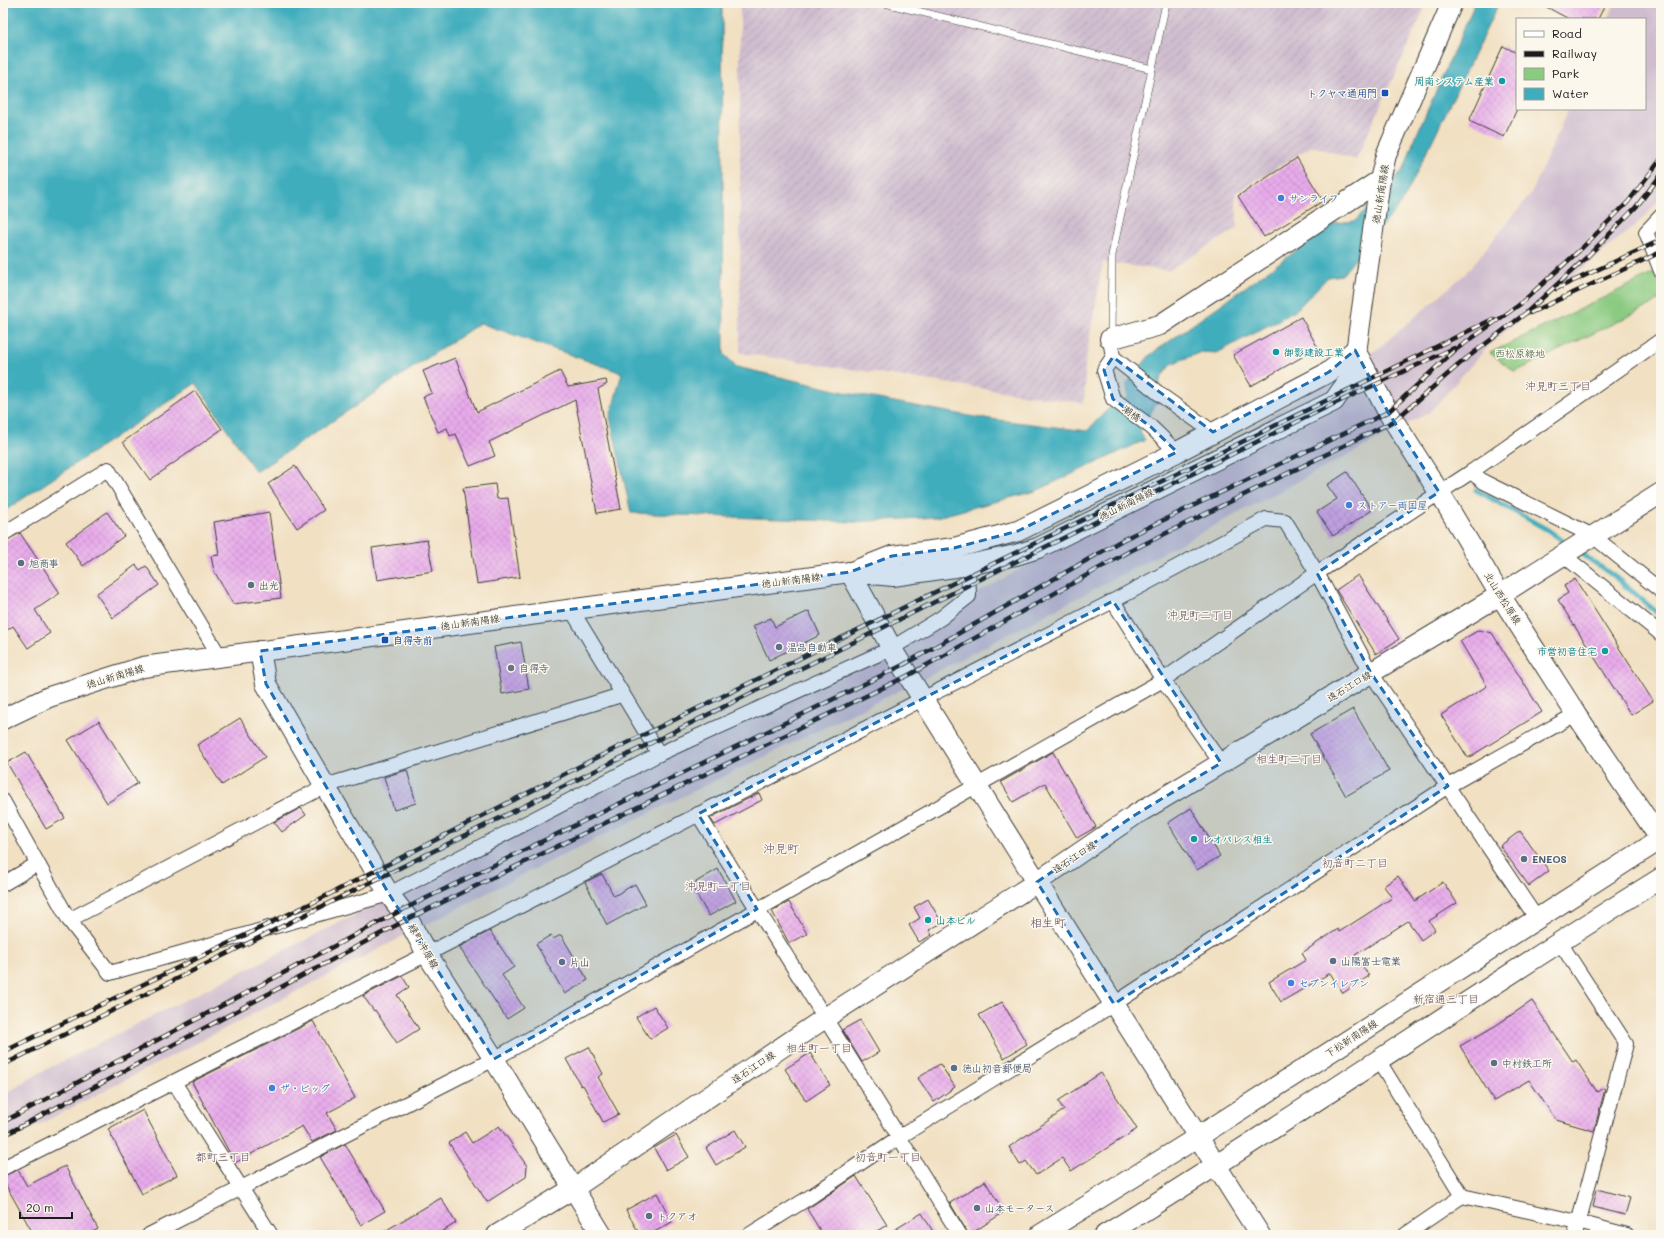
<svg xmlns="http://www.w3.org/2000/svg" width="1664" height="1238" font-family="Mali,'Klee One',sans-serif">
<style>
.industrial{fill:url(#industrial-furrows)}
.railway{fill:#cfbdcf}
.park{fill:#8bca81;stroke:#54734e}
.water{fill:#3fadbd;stroke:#2e646c}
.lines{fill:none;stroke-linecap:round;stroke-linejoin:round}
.stream{stroke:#3fadbd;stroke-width:5}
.building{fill:url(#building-cross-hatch)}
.lane-casing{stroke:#3c3935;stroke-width:8}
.street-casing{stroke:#3c3935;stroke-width:16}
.secondary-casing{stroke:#3c3935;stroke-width:22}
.lane{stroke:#fff;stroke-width:7}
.street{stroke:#fff;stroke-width:14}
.secondary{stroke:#fff;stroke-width:20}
.rail-casing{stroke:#1c1c1c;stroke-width:4.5}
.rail{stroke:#fbf7ec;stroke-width:3;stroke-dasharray:9;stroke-linecap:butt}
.marked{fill:#1f6fb2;fill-opacity:0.2;stroke:#1f6fb2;stroke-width:3;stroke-dasharray:8 5;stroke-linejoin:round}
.culture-dot{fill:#0f9aa8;stroke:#fbf7ec;stroke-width:1.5}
.transit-dot{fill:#1a4fb4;stroke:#fbf7ec;stroke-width:1.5}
.shop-dot{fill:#3f7fe0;stroke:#fbf7ec;stroke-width:1.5}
.service-dot{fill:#5c6f8a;stroke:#fbf7ec;stroke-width:1.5}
.worship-dot{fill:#6b7280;stroke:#fbf7ec;stroke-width:1.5}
.labels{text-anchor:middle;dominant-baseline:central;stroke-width:3;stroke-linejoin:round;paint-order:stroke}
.culture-label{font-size:10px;font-weight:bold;fill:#0d838f;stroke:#fbf7ec;text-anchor:start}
.transit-label{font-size:10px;font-weight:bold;fill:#164399;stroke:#fbf7ec;text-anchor:end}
.street-label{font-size:10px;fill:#1c1c1c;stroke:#fbf7ec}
.shop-label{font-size:10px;font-weight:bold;fill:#366cbe;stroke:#fbf7ec;text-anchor:start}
.park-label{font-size:10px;fill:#43593f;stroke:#fbf7ec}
.service-label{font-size:10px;font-weight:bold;fill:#4e5e75;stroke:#fbf7ec;text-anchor:start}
.worship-label{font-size:10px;font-weight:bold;fill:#5b616d;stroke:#fbf7ec;text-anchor:start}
.neighbourhood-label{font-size:11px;fill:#634e64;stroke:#fbf7ec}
.quarter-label{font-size:12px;fill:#634e64;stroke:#fbf7ec}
</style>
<defs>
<pattern id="industrial-furrows" width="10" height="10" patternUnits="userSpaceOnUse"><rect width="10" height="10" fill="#cfbdcf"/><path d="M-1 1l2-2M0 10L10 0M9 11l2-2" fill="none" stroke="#b1a2b1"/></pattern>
<pattern id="building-cross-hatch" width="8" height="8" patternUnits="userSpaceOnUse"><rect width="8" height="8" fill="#e8abeb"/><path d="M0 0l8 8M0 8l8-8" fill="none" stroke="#c693c9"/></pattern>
</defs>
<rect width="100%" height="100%" fill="#fbf7ec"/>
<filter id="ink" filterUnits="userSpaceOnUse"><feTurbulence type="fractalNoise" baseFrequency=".025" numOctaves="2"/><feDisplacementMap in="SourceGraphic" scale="8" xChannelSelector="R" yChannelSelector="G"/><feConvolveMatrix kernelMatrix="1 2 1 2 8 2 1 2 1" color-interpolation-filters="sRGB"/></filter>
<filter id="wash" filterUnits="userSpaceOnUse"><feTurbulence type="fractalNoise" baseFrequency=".012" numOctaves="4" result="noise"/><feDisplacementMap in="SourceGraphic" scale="16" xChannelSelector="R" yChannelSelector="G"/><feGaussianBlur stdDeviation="0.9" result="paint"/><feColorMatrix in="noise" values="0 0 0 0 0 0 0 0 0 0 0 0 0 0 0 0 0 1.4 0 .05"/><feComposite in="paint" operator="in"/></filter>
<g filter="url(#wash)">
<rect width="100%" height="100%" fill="#f1e0c2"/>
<path class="industrial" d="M740 3H1427L1356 160 1312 146 1235 193 1238 228 1168 271 1103 262 1085 364V391L1083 403 740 353Z"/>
<path class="railway" d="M1615 3H1661V198L1643 219 1490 344 1430 412 927 677 520 876 3 1143V1095L43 1071 429 878 867 655 1090 530 1380 347 1465 274 1531 194 1568 109H1645V19H1608Z"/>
<path class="park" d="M1654 273 1661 286V300L1515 372 1490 353Z"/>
<path class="water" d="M3 3H722L724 354 737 367 857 395 975 417 1087 431 1107 410 1128 397 1127 383 1150 355 1335 223 1355 221 1404 169 1413 143 1475 3H1499L1403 201 1342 275 1328 277 1295 311 1217 353 1201 352 1171 364 1160 379 1158 400 1140 432 1145 440 1036 491 937 517 854 522 631 513 610 417 622 373 480 323 256 472 196 383 3 512Z"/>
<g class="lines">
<g class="stream">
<path d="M1476 490 1548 530 1570 546"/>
<path d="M1578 551 1615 577 1661 616"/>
</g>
</g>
<g id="blocks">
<g class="building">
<path d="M1539 3H1606L1598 19H1569Z"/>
<path d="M1503 46 1517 53V109L1504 137 1469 121Z"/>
<path d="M1297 158 1323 201 1264 237 1238 196Z"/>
<path d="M1301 317 1318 348 1251 386 1233 355Z"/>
<path d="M455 358 477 412 560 371 568 387 606 380 607 384 598 389 621 509 597 513 575 400 489 442 495 456 470 466 456 434 450 436 447 428 438 432 423 397 432 393 423 371Z"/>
<path d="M195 391 222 429 150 480 123 442Z"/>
<path d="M295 466 324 510 297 528 268 484Z"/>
<path d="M1347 472 1372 510 1333 536 1317 512 1337 499 1327 485Z"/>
<path d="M495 484 497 499 508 498 520 577 477 584 463 488Z"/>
<path d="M107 512 124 536 83 566 66 542Z"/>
<path d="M269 512 281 598 233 604 214 571 211 556 219 555 214 522Z"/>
<path d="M20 533 60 593 35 610 50 633 28 648 13 626 3 633V542Z"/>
<path d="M427 540 433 571 377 580 372 548Z"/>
<path d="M136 565 140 570 146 566 159 585 113 618 96 594Z"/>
<path d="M1358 575 1399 639 1376 654 1336 590Z"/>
<path d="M1575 579 1653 701 1631 715 1558 600 1568 593 1564 586Z"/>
<path d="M809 611 820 635 769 660 753 626 771 618 775 627Z"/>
<path d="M1479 630 1492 633 1542 712 1468 758 1441 715 1487 686 1460 641Z"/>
<path d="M521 642 529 689 502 694 494 647Z"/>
<path d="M1353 709 1389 771 1346 796 1310 734Z"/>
<path d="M240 718 265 757 222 785 197 745Z"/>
<path d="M99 721 138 783 107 803 68 740Z"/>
<path d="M26 752 65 818 46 829 7 763Z"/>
<path d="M1053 752 1096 827 1077 838 1045 783 1013 802 1001 782Z"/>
<path d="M407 770 416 803 394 810 384 777Z"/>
<path d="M759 793 762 800 715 825 710 818Z"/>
<path d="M301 808 306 815 282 832 274 822Z"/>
<path d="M1191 808 1220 856 1197 870 1168 823Z"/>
<path d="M1520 831 1549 871 1529 886 1500 846Z"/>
<path d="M718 869 736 901 709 916 691 885Z"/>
<path d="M602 874 614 896 635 884 646 904 607 925 585 882Z"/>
<path d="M1398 876 1415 901 1443 882 1457 903 1429 921 1435 930 1421 940 1408 921 1355 955 1369 976 1343 993 1330 973 1281 1002 1269 982 1306 960 1302 953 1338 929 1339 932 1392 898 1384 886Z"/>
<path d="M928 899 942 923 929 930 932 935 919 942 909 925 920 918 914 907Z"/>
<path d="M789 902 807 934 789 943 772 911Z"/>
<path d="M490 931 514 967 502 975 524 1008 507 1019 459 947Z"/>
<path d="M551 935 553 939 561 935 588 980 565 994 536 944Z"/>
<path d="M402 976 409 987 397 995 419 1029 397 1043 375 1010 374 1011 363 996Z"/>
<path d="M1532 1001 1573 1062 1576 1060 1597 1092 1603 1088 1605 1089 1594 1131 1556 1120 1529 1080 1494 1101 1460 1046 1495 1026Z"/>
<path d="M1002 1002 1027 1044 1004 1058 979 1015Z"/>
<path d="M654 1006 668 1028 650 1039 636 1017Z"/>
<path d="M860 1020 879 1052 862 1062 842 1030Z"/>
<path d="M313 1021 355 1098 327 1113 337 1130 312 1142 302 1126 235 1163 192 1082Z"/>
<path d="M589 1047 603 1074 598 1077 619 1114 603 1122 583 1085 581 1086 566 1059Z"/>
<path d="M810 1053 830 1085 806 1101 785 1069Z"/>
<path d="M940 1064 955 1087 934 1102 918 1078Z"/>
<path d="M1101 1073 1137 1129 1071 1171 1062 1158 1036 1175 1026 1161 1020 1165 1009 1147 1064 1110 1058 1101Z"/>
<path d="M143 1110 177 1175 142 1194 108 1129Z"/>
<path d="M499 1126 527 1166 526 1177 487 1202 449 1143 465 1132 472 1143Z"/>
<path d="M735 1130 745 1147 716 1165 706 1148Z"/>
<path d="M676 1135 689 1157 666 1170 654 1148Z"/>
<path d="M345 1144 385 1211 361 1225 320 1157Z"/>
<path d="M65 1166 98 1229 87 1235H34L3 1180V1176L18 1170 27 1186Z"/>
<path d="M856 1176 887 1225 870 1235H823L807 1209Z"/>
<path d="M985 1181 1004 1212 969 1235 950 1203Z"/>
<path d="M1597 1189 1630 1198 1625 1215 1593 1207Z"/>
<path d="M657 1193 672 1222 649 1235H640L626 1210Z"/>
<path d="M441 1198 456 1223 436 1235H378Z"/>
<path d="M922 1213 935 1235H886Z"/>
</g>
</g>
</g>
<g filter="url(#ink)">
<use href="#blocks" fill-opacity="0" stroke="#3c3935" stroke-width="1"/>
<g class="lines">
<defs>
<g id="lane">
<path d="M885 3 1152 69"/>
<path d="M1111 337 1112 255 1166 3"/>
</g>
<g id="street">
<path d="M1661 216 1646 232 1661 271"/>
<path d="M1110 339 1113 357 1162 396 1213 432"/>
<path d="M1113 357 1104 370 1113 399 1151 427 1177 452"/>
<path d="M1471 472 1484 482 1593 536 1661 591"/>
<path d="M3 534 108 469 220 657"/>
<path d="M1562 554 1661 634"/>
<path d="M1113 601 1163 680 1221 763"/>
<path d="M571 609 659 754"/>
<path d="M3 801 69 920 110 973 389 894 659 754 892 648 941 618 969 596 968 565"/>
<path d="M698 814 960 1235"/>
<path d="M3 884 37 864"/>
<path d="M69 920 325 786 621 695"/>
<path d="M1559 941 1626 1044 1575 1235"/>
<path d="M1378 1060 1462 1196 1578 1222 1627 1235"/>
<path d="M174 1082 271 1235"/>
<path d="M3 1168 427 954 1113 601 1266 519 1285 521 1317 573 1371 673 1537 919"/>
<path d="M149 1235 494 1059 1163 680 1317 573 1471 472 1661 340"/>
<path d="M749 1235 813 1195 898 1138 1114 1004 1448 786 1576 714"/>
<path d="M1405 1235 1462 1196"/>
</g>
<g id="secondary">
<path d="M1110 339 1160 325 1380 180"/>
<path d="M1355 350 1388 412 1439 492 1500 595 1576 714 1661 840"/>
<path d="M854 571 892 556 954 548 1018 531 1177 452 1329 372 1355 350"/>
<path d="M850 572 896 656 1037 882 1260 1235"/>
<path d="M260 651 266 684 325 786 389 894 408 919 427 954 494 1059 602 1235"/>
<path d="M3 719 49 697 143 667 850 572 893 576 968 565 1016 555 1038 548 1334 401 1353 374 1380 180 1386 155 1452 3"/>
<path d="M497 1235 574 1188 825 1018 1037 882 1135 815 1500 595 1661 493"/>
<path d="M1040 1235 1198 1137 1661 839"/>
<path d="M1105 1235C1293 1120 1474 994 1661 878"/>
</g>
</defs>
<use href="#lane" class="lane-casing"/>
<use href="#street" class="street-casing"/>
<use href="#secondary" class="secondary-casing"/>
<use href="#lane" class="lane"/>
<use href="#street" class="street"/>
<use href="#secondary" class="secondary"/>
<defs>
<g id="rail">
<path d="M1556 289 1661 240"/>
<path d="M1530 313 1661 252"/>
<path d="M3 1052 320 899 590 761 1493 319"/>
<path d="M3 1065 1325 408 1454 348"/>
<path d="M3 1122 402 910 903 665 1124 539 1388 412 1454 351 1519 305 1581 249 1628 202 1661 159"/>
<path d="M3 1136 408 919 909 675 1130 551 1394 421 1463 361 1526 313 1587 257 1636 207 1661 175"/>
</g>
</defs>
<use href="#rail" class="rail-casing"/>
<use href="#rail" class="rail"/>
</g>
</g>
<path class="marked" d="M1355 350 1388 412 1439 492 1317 573 1371 673 1448 786 1114 1004 1037 882 1135 815 1221 763 1113 601 698 814 757 909 494 1059 389 894 266 684 260 651 850 572 892 556 954 548 1018 531 1177 452 1151 427 1113 399 1104 370 1113 357 1213 432 1329 372Z"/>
<g class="culture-dot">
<circle cx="1502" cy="81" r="4"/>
<circle cx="1276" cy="352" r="4"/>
<circle cx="1605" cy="651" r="4"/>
<circle cx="1194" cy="839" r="4"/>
<circle cx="928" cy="920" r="4"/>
</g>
<g class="transit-dot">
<rect x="1381" y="89" width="8" height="8" rx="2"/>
<rect x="381" y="636" width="8" height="8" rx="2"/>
</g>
<g class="shop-dot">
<circle cx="1281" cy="198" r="4"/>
<circle cx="1349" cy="505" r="4"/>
<circle cx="1291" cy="983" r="4"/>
<circle cx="272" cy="1088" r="4"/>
</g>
<g class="service-dot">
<circle cx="21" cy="563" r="4"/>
<circle cx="251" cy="585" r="4"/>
<circle cx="779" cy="647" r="4"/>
<circle cx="1524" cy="859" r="4"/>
<circle cx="1333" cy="961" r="4"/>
<circle cx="562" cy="962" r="4"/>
<circle cx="1494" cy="1063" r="4"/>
<circle cx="954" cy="1068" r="4"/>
<circle cx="977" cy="1208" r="4"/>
<circle cx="649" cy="1216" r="4"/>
</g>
<circle class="worship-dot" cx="511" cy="668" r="4"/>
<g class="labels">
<g class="culture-label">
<text x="1494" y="81" text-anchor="end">周南システム産業</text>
<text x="1284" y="352">御影建設工業</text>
<text x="1597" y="651" text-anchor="end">市営初音住宅</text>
<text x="1202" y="839">レオパレス相生</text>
<text x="936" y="920">山本ビル</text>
</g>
<g class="transit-label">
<text x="1377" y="93">トクヤマ通用門</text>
<text x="393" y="640" text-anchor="start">自得寺前</text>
</g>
<g class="street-label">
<text transform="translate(1380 194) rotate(-81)">徳山新南陽線</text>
<text transform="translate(1132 413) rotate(37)">潮橋</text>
<text transform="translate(1126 504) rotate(-26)">徳山新南陽線</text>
<text transform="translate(791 580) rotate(-7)">徳山新南陽線</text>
<text transform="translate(1503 598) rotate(58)">北山西松原線</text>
<text transform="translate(470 622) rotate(-8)">徳山新南陽線</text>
<text transform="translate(115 676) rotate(-17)">徳山新南陽線</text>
<text transform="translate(1349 686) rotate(-31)">遠石江口線</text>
<text transform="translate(1074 857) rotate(-34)">遠石江口線</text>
<text transform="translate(424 946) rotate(60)">緑町沖原線</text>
<text transform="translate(1351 1038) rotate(-33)">下松新南陽線</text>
<text transform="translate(753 1067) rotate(-34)">遠石江口線</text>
</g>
<g class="shop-label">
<text x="1289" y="198">サンライフ</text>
<text x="1357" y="505">ストアー両国屋</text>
<text x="1299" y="983">セブンイレブン</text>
<text x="280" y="1088">ザ・ビッグ</text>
</g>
<g class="park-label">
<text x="1520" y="353">西松原緑地</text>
</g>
<g class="service-label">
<text x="29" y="563">旭商事</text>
<text x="259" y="585">出光</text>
<text x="787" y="647">温品自動車</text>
<text x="1532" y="859">ENEOS</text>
<text x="1341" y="961">山陽富士電業</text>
<text x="570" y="962">片山</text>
<text x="1502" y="1063">中村鉄工所</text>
<text x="962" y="1068">徳山初音郵便局</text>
<text x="985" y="1208">山本モータース</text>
<text x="657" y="1216">トクアオ</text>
</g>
<g class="worship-label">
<text x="519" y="668">自得寺</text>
</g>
<g class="neighbourhood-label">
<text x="1558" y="385">沖見町三丁目</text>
<text x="1200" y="614">沖見町二丁目</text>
<text x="1289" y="758">相生町二丁目</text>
<text x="1355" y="862">初音町二丁目</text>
<text x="718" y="885">沖見町一丁目</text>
<text x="1446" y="998">新宿通三丁目</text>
<text x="819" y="1047">相生町一丁目</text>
<text x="223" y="1156">都町三丁目</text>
<text x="888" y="1156">初音町一丁目</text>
</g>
<g class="quarter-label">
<text x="781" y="848">沖見町</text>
<text x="1048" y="922">相生町</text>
</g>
</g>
<rect width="1664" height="1238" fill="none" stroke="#fbf7ec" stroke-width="16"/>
<rect x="1516" y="18" width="130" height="92" fill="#fbf7ec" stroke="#a29f99"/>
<rect x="1524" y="31" width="20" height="6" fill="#ffffff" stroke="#a29f99"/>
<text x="1552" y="38" font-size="12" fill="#1c1c1c">Road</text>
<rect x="1524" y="51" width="20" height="6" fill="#1c1c1c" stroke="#a29f99"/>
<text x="1552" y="58" font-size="12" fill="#1c1c1c">Railway</text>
<rect x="1524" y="68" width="20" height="12" fill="#8bca81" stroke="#a29f99"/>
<text x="1552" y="78" font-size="12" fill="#1c1c1c">Park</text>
<rect x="1524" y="88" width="20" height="12" fill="#3fadbd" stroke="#a29f99"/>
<text x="1552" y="98" font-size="12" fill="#1c1c1c">Water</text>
<path d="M20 1212v6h52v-6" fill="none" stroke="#1c1c1c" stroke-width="2"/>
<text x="26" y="1212" font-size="12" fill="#1c1c1c" stroke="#fbf7ec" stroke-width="3" paint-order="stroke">20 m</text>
</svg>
